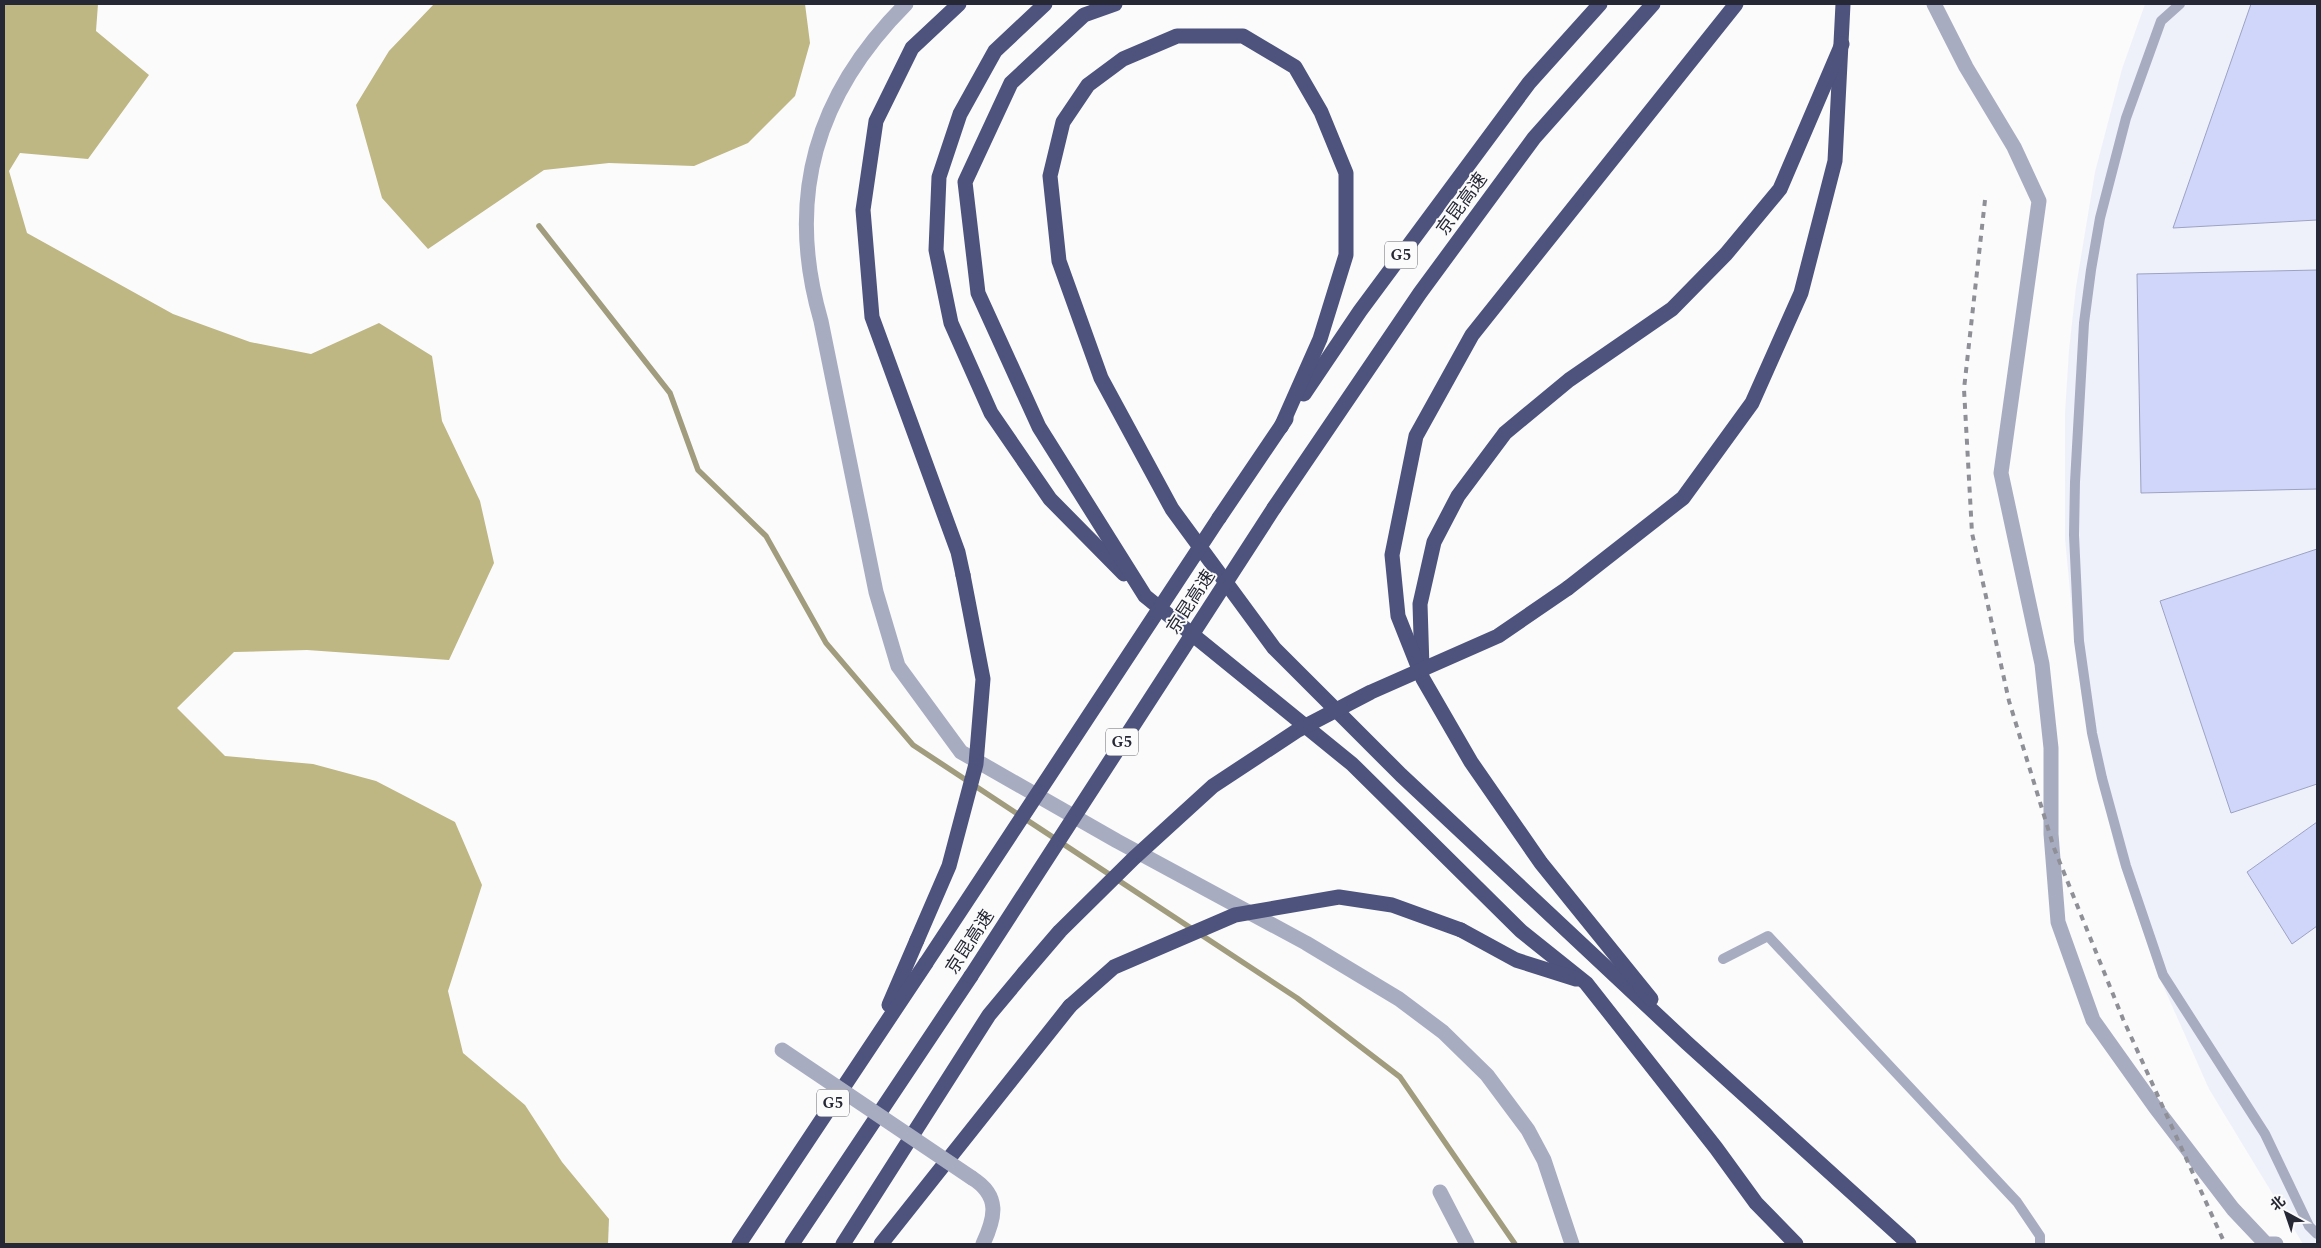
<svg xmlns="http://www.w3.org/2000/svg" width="2321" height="1248" font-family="Spectral,'Noto Sans SC',serif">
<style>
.built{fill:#eff1fa}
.forest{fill:#beb683}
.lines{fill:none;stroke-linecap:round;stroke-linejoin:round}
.stream{stroke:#a09c7d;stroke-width:5.5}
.building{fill:#d0d6fa;stroke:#9ca2c3}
.lane{stroke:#a8acc1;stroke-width:10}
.street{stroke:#a8acc1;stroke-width:15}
.highway{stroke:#4d537d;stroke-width:15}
.rail{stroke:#8f9097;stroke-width:4;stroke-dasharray:6 6;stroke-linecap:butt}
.street-bridge{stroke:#a8acc1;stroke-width:15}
.highway-bridge{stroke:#4d537d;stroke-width:15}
.labels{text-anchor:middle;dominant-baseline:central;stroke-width:4;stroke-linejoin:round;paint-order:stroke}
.shield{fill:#fbfbfb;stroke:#666771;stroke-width:1}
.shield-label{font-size:16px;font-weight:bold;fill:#262836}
.street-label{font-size:18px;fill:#262836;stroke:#fbfbfb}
</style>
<rect width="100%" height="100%" fill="#fbfbfb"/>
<path class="built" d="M2145 4H2317V1244H2303L2209 1089 2157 972 2116 852 2087 728 2077 665 2065 539V413L2069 350 2076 287 2095 172 2122 69Z"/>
<g class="forest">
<path d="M4 4H98L96 31 149 75 88 159 20 153 9 171 27 233 173 314 250 342 311 354 379 323 432 356 442 421 480 501 494 563 449 660 307 650 234 652 177 708 225 756 313 764 376 781 455 822 482 885 448 991 463 1053 525 1105 562 1162 609 1219 608 1244H4Z"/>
<path d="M434 4H805L810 43 795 96 748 143 694 166 609 163 544 170 428 249 382 198 356 105 389 51Z"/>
</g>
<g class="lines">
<path class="stream" d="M539 226 670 393 698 470 766 536 826 643 913 745 1297 998 1400 1077 1515 1244"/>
</g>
<g class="building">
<path d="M2251 4H2317V220L2173 228Z"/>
<path d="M2317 270V489L2141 493 2137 274Z"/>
<path d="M2317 549V784L2231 813 2160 601Z"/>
<path d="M2317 822V926L2292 944 2247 872Z"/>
</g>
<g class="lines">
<g class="lane">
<path d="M2180 4 2161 21 2126 118 2100 218 2091 270 2084 323 2075 482 2074 535 2079 641 2092 733 2102 778 2126 866 2163 975 2265 1134 2309 1226 2317 1234"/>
<path d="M1723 959 1768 936 2017 1202 2040 1236V1244"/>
</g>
<g class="street">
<path d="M906 4C816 94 785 197 821 321L876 592 898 666 961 752 1117 841 1306 943 1399 999 1443 1032 1487 1075 1528 1130 1544 1160 1572 1244"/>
<path d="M1934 4 1966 67 2014 147 2039 201 2001 473 2042 664 2051 748V834L2058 922 2093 1020 2155 1107 2233 1209 2266 1244H2276"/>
<path d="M972 1178C1001 1196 995 1218 983 1244"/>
<path d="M1440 1192 1467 1244"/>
</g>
<g class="highway">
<path d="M959 4 912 48 876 121 863 210 872 317 958 552 963 575"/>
<path d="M1045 4 995 51 960 114 939 177 936 250 951 323 991 413 1050 499 1124 574"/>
<path d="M1115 4 1084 15 1011 83 965 182 978 293 1039 427 1145 596 1352 764 1521 931 1586 983 1716 1148 1756 1203 1796 1244"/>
<path d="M1304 394 1360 311 1529 83 1600 4"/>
<path d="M1281 427 1320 339 1346 255V173L1321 112 1295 67 1243 36H1177L1123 59 1088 85 1063 122 1050 176 1059 261 1101 378 1172 509 1274 648 1401 775 1687 1043 1909 1244"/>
<path d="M1274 508 1420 293 1534 138 1653 4"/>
<path d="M1219 518 1286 419"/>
<path d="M1568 588 1683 498 1752 403 1801 293 1835 161 1843 4"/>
<path d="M1422 668 1420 604 1434 542 1458 496 1505 433 1569 380 1672 309 1726 254 1780 189 1842 44"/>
<path d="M1461 930 1516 960 1576 979"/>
<path d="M1651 999 1541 863 1471 762 1423 679 1398 616 1392 555 1416 436 1472 335 1736 4"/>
<path d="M889 1005 917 940"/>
<path d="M739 1244 926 963"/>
<path d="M792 1244 971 976"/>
<path d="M843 1244 989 1015 1024 973"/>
<path d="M881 1244 1070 1006"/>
</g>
<path class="rail" d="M1985 200 1964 389 1972 533 2009 701 2054 848 2123 1019 2225 1244"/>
<path class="street-bridge" d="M782 1050 972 1178"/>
<g class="highway-bridge">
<path d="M917 940 949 866 976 764 983 679 963 575"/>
<path d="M926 963 1219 518"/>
<path d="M1024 973 1060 931 1134 858 1213 786 1298 730 1371 692 1498 636 1568 588"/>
<path d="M971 976 1274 508"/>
<path d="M1070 1006 1114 967 1235 915 1339 897 1392 905 1461 930"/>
</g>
</g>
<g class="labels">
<g class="shield">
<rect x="1385" y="241.5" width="32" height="27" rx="4"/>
<rect x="1106" y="728.5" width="32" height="27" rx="4"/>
<rect x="817" y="1089.5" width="32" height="27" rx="4"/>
</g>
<g class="shield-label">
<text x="1401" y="255">G5</text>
<text x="1122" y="742">G5</text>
<text x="833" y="1103">G5</text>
</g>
<g class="street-label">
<text transform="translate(1462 204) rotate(-54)">京昆高速</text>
<text transform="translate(1191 602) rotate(-57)">京昆高速</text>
<text transform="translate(970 942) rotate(-57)">京昆高速</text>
</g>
</g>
<rect width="2321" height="1248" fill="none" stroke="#262836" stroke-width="10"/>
<g transform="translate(2286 1213) rotate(320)" stroke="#fbfbfb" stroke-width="4" paint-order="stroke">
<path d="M0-4L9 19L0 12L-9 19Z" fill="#262836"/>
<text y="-8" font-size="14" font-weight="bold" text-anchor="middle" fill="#262836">北</text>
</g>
</svg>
